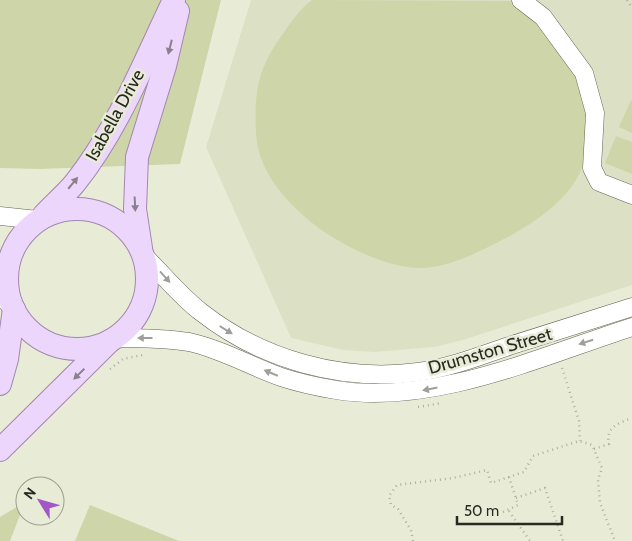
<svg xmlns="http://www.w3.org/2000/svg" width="632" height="541" font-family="Cabin,sans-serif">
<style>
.built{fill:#dce1c6}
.green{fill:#ced5a8}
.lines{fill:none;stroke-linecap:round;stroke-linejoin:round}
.minor-casing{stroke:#616452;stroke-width:19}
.major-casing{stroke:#a088ae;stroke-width:24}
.path{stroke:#adb09f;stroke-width:2.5;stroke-dasharray:1 4;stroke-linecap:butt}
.minor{stroke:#fff;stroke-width:18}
.major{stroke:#edd6fc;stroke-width:22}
.oneway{fill:#8a808e}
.oneway2{fill:#9e9f9b}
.labels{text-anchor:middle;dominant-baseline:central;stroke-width:5;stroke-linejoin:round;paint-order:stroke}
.street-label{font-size:18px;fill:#282921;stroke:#e8ecd7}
</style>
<rect width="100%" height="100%" fill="#e8ecd7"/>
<path class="built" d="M251 0H632V285L466 339 435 347 375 352 343 350 291 338 206 147Z"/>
<g class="green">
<path d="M0 0H221L180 164 39 169 0 168Z"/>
<path d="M312 0 511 1C519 7 529 13 536 19 543 25 547 34 553 41 559 50 568 59 573 69 587 96 591 135 583 164 573 198 533 224 504 239 479 252 452 266 424 268 387 270 332 241 305 217 280 195 258 168 256 133 254 92 258 68 282 35 291 22 299 10 312 0Z"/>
<path d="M631 100 632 101V133L619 127Z"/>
<path d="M616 136 632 142V174L605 163Z"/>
<path d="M25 502 10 541H0V517Z"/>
<path d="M90 505 179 541H75Z"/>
</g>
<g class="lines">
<defs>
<g id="minor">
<path d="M521 0 543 17 584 73 595 113 592 168 599 182 632 195"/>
<path d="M0 216 38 220"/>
<path d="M142 254C162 273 179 295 201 312 262 360 342 382 418 372 449 368 480 356 509 346 550 333 591 320 632 307"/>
<path d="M0 295 13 308"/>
<path d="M114 338C139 338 164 338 189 342 221 349 250 366 281 377 299 383 318 387 336 390 432 406 542 356 632 327"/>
</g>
<g id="major">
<circle cx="77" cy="279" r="70"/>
<path d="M43 216C53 205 65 195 75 183 118 129 144 62 174 0"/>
<path d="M141 248 135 209 137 157 165 66 178 11"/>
<path d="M0 384 7 359 14 309"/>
<path d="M0 450 110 341"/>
</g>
</defs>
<use href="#minor" class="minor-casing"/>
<use href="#major" class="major-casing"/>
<g class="path">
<path d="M627 0 632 8"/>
<path d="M562 368 579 421 580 441"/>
<path d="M110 369 123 359 143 355"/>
<path d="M418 407 442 403"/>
<path d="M594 449 609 444C605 427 619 423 632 418"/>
<path d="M516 498 545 488 563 541"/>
<path d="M509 511 530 541"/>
<path d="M503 512 518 505 509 477"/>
<path d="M413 541 411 530 398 509 391 505 389 496 397 485 453 478 487 470 491 483 524 472 533 456 579 441 592 445 602 468 598 480 600 503 615 541"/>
</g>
<use href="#minor" class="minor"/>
<use href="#major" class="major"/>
</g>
<defs><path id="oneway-solid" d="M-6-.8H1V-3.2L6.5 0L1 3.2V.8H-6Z" transform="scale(1.25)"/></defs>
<g class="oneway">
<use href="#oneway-solid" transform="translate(170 47) rotate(104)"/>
<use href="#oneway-solid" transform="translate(73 183) rotate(-50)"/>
<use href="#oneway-solid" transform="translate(135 204) rotate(87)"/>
<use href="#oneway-solid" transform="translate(79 374) rotate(136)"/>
</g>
<g class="oneway2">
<use href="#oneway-solid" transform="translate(165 277) rotate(48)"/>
<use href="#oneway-solid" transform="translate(226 330) rotate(32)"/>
<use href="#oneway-solid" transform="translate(145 338) rotate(180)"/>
<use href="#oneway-solid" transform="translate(586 342) rotate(162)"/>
<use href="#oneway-solid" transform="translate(271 373) rotate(-157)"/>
<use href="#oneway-solid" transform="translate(430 389) rotate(169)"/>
</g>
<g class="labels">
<g class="street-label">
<text transform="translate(115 115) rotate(-61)">Isabella Drive</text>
<text transform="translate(490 351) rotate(-16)">Drumston Street</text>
</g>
</g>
<g transform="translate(40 501) rotate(307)"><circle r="24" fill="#e8ecd7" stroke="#9b9e8e"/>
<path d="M0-4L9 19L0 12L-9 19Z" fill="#a157ca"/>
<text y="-8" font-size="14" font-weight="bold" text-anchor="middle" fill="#282921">N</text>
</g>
<path d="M457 516v8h105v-8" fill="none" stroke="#282921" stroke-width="2.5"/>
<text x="464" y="516" font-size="15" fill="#282921" stroke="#e8ecd7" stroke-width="4" paint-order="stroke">50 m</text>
</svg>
